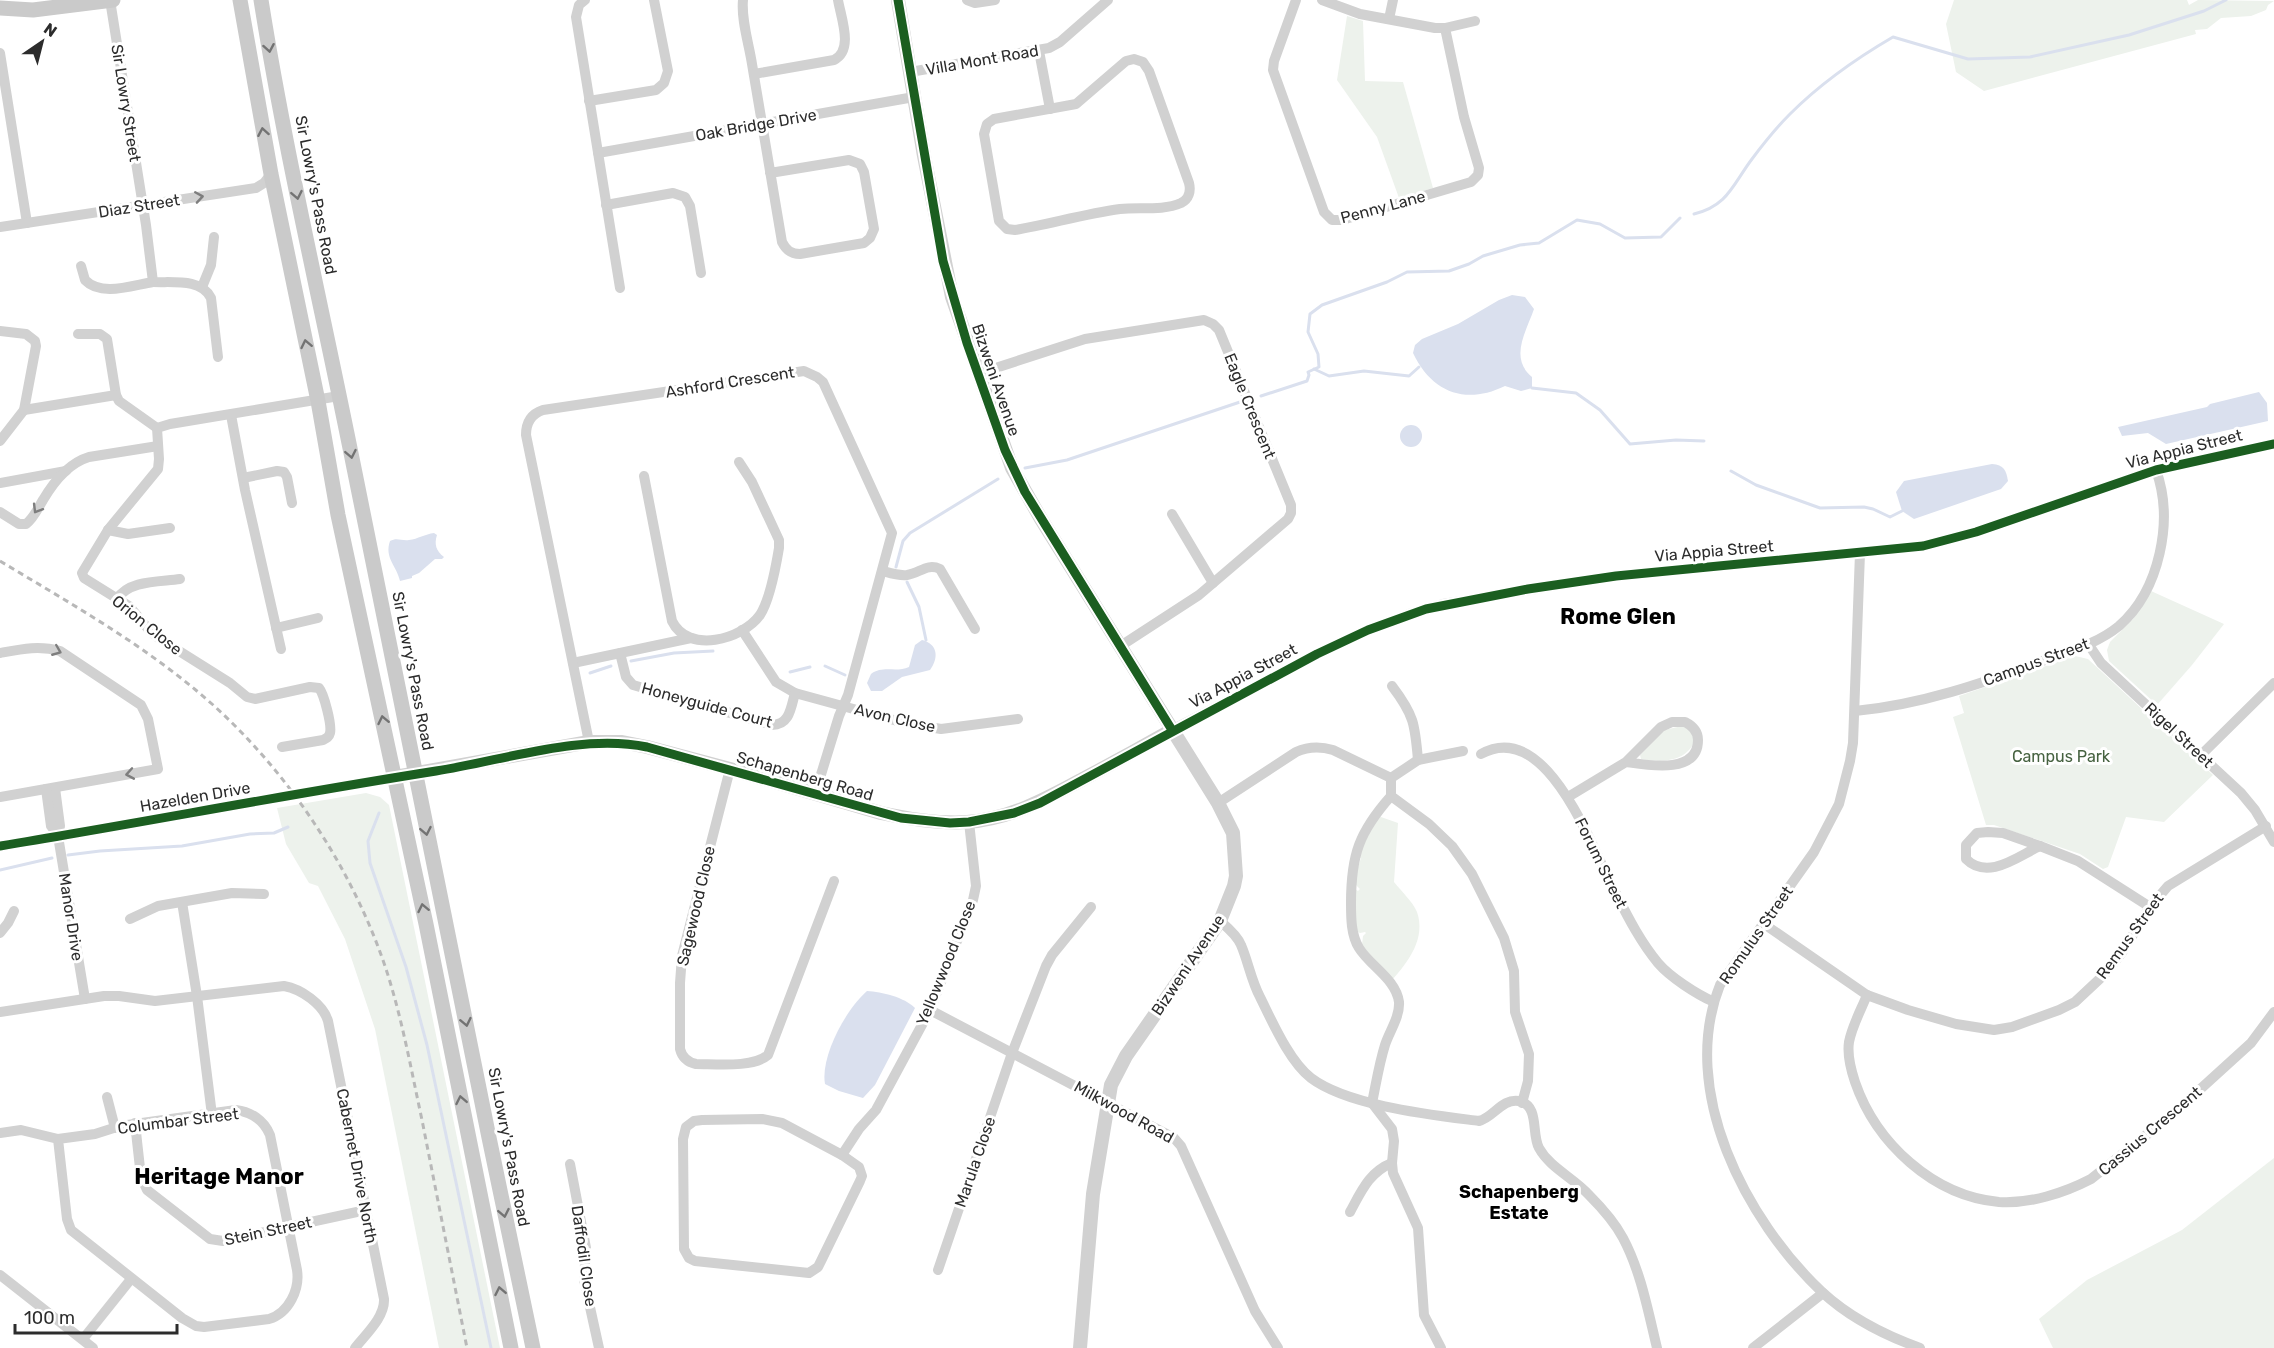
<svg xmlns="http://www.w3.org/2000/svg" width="2274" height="1348" font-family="Rubik,sans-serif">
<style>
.green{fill:#edf2ec}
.water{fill:#dae0ee}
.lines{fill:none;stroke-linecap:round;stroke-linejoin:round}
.stream{stroke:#dae0ee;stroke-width:3}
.minor{stroke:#d1d1d1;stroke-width:10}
.tertiary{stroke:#d1d1d1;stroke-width:14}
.secondary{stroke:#cacaca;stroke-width:15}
.rail{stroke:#b8b8b8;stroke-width:3;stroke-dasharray:6 4.5;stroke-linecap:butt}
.cycleway-casing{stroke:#fff;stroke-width:13}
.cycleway{stroke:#1b5e20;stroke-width:9}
.oneway{stroke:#737373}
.oneway2{stroke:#7e7e7e}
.labels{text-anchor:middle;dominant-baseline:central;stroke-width:6;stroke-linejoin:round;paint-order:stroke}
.street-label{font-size:16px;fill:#2c2c2c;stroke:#fff}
.park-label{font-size:16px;fill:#466240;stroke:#fff}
.neighbourhood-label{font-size:18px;font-weight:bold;fill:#000;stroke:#fff}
.district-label{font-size:22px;font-weight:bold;fill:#000;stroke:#fff}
</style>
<rect width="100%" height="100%" fill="#fff"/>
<g class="green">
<path d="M1954 0H2187L2189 5 2198 0 2274 1 2268 5 2266 10 2251 16 2221 18 2207 29 2195 30 2196 34 1984 91 1956 72 1946 24Z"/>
<path d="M1347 16 1363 21 1365 81 1403 82 1433 188 1399 198 1377 137 1337 80Z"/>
<path d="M2151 591 2224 624 2192 665 2157 705 2109 661 2107 650 2110 642 2133 619Z"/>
<path d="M2075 656 2088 659 2213 775 2164 822 2126 817 2108 867 2103 869 2080 854 1994 825H1986L1953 717 1964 713 1959 696Z"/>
<path d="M1682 726 1692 731 1694 743C1683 763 1661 762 1641 759L1640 755 1664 730Z"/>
<path d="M366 793 380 797 389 805 500 1348H439L375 1029 345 939 318 886 309 883 286 844 277 808Z"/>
<path d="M1381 817 1398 823 1394 882C1401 891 1413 902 1417 912 1426 938 1409 961 1392 980L1362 945 1363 936 1366 933 1365 932 1360 933 1356 931 1355 889 1358 891 1360 889 1353 882 1361 858 1358 857 1375 818Z"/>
<path d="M2274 1158V1348H2053L2039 1319 2087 1280 2182 1230Z"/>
</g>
<g class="water">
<path d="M1512 295 1525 297 1534 309C1526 332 1509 358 1532 377V388L1521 391 1505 386C1466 405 1432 393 1413 353L1415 345 1422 339 1458 324 1499 300Z"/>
<path d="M2259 392 2267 403 2268 421 2166 444 2148 433 2122 436 2118 427 2207 407 2210 404Z"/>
<circle cx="1411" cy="436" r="11"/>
<path d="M1992 464C2004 465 2006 470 2008 481L2001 489 1914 519 1902 511 1896 492 1904 481Z"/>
<path d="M434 533 437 535C434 544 436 551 444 557L442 559H435L419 573 412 576V578L400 581C397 566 384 558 390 541 397 537 401 541 409 540 418 539 425 534 434 533Z"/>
<path d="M922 640C938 644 939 658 930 670L902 677 882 691H871L867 683 871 674C883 665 896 673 909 667L915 645Z"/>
<path d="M867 991C882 992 904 997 915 1008L875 1085 863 1098 839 1091 825 1084C820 1056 847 1008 867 991Z"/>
</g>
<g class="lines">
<g class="stream">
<path d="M1694 214C1728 206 1733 184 1752 159 1764 143 1776 128 1790 114 1820 84 1857 58 1893 37L1968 59 2030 57 2129 35 2204 11 2226 0"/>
<path d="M1314 369 1329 376 1364 371 1409 376 1419 367"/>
<path d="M1532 388 1576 393 1600 410 1630 444 1676 440 1704 441"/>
<path d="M1261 396 1307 381 1309 375 1308 372 1319 367 1318 354 1308 332 1310 314 1322 305 1387 282 1407 272 1449 271 1469 264 1483 256 1520 245 1539 243 1577 220 1600 224 1625 238 1661 237 1680 218"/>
<path d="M1025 468 1067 460 1240 402"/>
<path d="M1731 471 1756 485 1820 508 1864 507 1873 509 1890 517 1902 511"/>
<path d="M896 567 903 541 910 533 998 479"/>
<path d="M907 582 919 607 926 640"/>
<path d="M631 661 674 653 713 651"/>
<path d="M825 666 845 675"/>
<path d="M790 672 810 667"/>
<path d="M590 673 611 666"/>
<path d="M379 813 368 841 370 863 406 967 427 1045 491 1348"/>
<path d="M68 855 100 851 182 846 250 834 274 833 288 827"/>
<path d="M0 870 52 858"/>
</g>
<g class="minor">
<path d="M110 0 146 225 153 282C172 283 201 278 211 298L218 357"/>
<path d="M585 0 579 5 576 17 620 288"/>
<path d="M743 0C741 20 749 44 752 64 762 124 772 183 782 242 786 250 791 254 800 254L864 243 870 238 874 229 864 172 860 164 849 160 770 173"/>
<path d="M967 0 975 3 995 0"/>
<path d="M1296 0 1274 61 1273 70 1324 212 1332 220H1342L1471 182 1478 175 1479 168 1464 117 1445 28"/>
<path d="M1322 0 1360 14 1435 28H1445L1475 21"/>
<path d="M1389 19 1393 0"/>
<path d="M1039 51 1050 109"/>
<path d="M0 53 27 223"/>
<path d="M1134 59 1143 62 1149 71 1189 183C1191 191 1189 199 1181 203 1163 211 1139 207 1120 209 1084 214 1050 224 1015 230L1007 229 999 221 984 134 987 124 994 119 1076 104 1126 61Z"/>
<path d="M910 72 1049 48 1060 42 1108 0"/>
<path d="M754 74 834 60C854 50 841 18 838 0"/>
<path d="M589 101 656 90 664 83 668 71 654 0"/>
<path d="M598 153 914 97"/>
<path d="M606 205 673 193 685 197 690 206 701 273"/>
<path d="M0 227 256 188 264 183 271 174"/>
<path d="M81 266 85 280C101 297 133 285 153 282"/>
<path d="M202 287 211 265 214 237"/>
<path d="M0 331 26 334 35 341 36 346 24 410 0 441"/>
<path d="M78 334H100L107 339 116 395 119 401 157 428"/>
<path d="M977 374 1085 339 1204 320 1213 324 1219 330 1291 505V513L1288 519 1199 595 1119 647"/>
<path d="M24 410 116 395"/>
<path d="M231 415 245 490 281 649"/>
<path d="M644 476 672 621C688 654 742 640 760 615 770 600 776 566 779 548V540L752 482 739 462"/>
<path d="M243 478 277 471 284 472 287 477 292 503"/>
<path d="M0 483 66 471"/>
<path d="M0 512 19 524H26C34 518 38 508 43 500 53 483 69 463 89 457L158 446"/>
<path d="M1172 514 1213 583"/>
<path d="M108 530 128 534 170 528"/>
<path d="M1860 553 1853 743 1850 761 1839 804 1814 852 1720 985C1678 1091 1746 1220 1822 1292 1850 1318 1884 1335 1920 1348"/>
<path d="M883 571C890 573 899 576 907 575 920 573 927 563 940 569L975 629"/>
<path d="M117 599C129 580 159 582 180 579"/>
<path d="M276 628 318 618"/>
<path d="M742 630 776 682 795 693 901 722 941 729 1018 719"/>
<path d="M2089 645 2101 663 2241 793 2255 810 2274 842"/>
<path d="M0 653C21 649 39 645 60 651L141 705 148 719 158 769 0 797"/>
<path d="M620 653 626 677 633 685 772 725C790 725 791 707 795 693"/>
<path d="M573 663 691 638"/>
<path d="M1392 686C1414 715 1415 724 1418 760"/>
<path d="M1855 711C1920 705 1984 683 2045 660 2070 651 2097 644 2119 626 2160 590 2174 520 2156 470"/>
<path d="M1172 730 1317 654 1368 630 1412 613 1443 604 1616 576 1923 546 1976 532 2156 470 2274 444"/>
<path d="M589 742 526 435C526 423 531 414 543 410L804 371 817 377 823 382 892 533 848 695 839 716 815 794"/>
<path d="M282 747 323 740C327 738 329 737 330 733 332 725 324 694 319 688L310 687 255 699 247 697 230 683 160 639 150 631 129 606 84 578 82 573 108 530 158 469 159 459 157 428 170 424 339 396"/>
<path d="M1481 754C1545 718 1590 842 1611 884 1625 911 1638 939 1658 963 1670 977 1696 994 1714 1002"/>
<path d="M2201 755 2274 683"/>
<path d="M730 769 682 956 680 983V1049C682 1057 687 1062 696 1064 716 1064 753 1068 768 1055L834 881"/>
<path d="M55 788 60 826 58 836 85 999"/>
<path d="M46 789 51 826 58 836"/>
<path d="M1391 796 1429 824 1452 846 1472 874 1504 938 1514 971 1515 1012 1529 1054 1528 1081 1522 1103"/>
<path d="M1391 796V778L1418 760 1463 751"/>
<path d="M1568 797 1626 762 1661 727 1672 722H1685C1693 726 1698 731 1698 740 1698 775 1647 765 1626 762"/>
<path d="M1218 803 1296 752C1309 746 1320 746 1333 750L1391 778"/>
<path d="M1988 832 2003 833 2040 846C2018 856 1988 881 1966 859V845L1977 833Z"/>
<path d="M0 846 395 777"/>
<path d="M2040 846 2078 861 2150 907"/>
<path d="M182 902 197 996 212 1115"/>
<path d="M130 919 158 906 232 893 264 894"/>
<path d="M1220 921C1227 927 1237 935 1241 945 1248 961 1251 980 1260 997 1272 1021 1289 1061 1311 1078 1348 1106 1433 1115 1479 1121 1493 1118 1502 1098 1519 1101 1540 1106 1531 1133 1539 1148 1550 1168 1574 1178 1589 1195 1601 1207 1615 1223 1623 1238 1641 1272 1648 1311 1657 1348"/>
<path d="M1764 924 1867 995 1908 1010 1956 1024 1994 1030 2012 1027 2059 1010 2075 1002 2106 973 2121 954 2150 907 2168 886 2266 826"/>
<path d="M0 933 8 923 14 911"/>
<path d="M1867 995C1861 1010 1852 1026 1849 1042 1847 1055 1851 1070 1855 1082 1876 1143 1933 1196 1999 1202 2030 1204 2064 1193 2091 1179L2174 1113 2251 1043 2274 1012"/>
<path d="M930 1010 1174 1138 1181 1146 1255 1311 1278 1348"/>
<path d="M0 1012 104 996H119L155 1001 284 986C301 989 323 1004 328 1021L384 1299C385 1317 366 1334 355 1348"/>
<path d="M107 1097 115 1128"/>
<path d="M1372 1103C1376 1084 1379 1064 1385 1045 1389 1032 1400 1017 1399 1002 1396 979 1370 966 1359 948 1351 935 1351 918 1351 903 1351 855 1359 832 1391 796"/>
<path d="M1372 1103 1392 1129 1394 1141 1392 1163 1393 1173 1418 1228 1424 1315 1441 1348"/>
<path d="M762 1119 782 1123 842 1155 859 1167 862 1176 860 1181 821 1261 818 1267 809 1273 695 1261 689 1258 684 1249 683 1139 686 1127 694 1121 702 1120Z"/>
<path d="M135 1123 141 1177 147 1190 210 1239 223 1241 366 1210"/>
<path d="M0 1133 21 1130 58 1139 95 1134 120 1126 236 1110C251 1112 264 1120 270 1135L297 1270C300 1289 289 1313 269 1319L204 1327 196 1326 182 1318 71 1230 67 1219 58 1139"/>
<path d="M842 1155 859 1129 876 1110 930 1010 973 900 976 886 969 822"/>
<path d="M570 1164 586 1248 584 1280 599 1348"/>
<path d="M1350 1212C1361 1192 1369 1172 1392 1163"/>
<path d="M938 1270 1012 1053 1046 966 1052 955 1091 907"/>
<path d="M0 1275 93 1348"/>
<path d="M83 1339 131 1279"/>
<path d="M1753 1348 1823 1293"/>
</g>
<g class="tertiary">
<path d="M898 0 924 156 952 297 1012 468 1041 519 1218 803 1233 833 1236 876 1234 886 1220 921 1126 1056 1111 1085 1093 1194 1080 1348"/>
<path d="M395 777 589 742H622L647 747 730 769 881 813C909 819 939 824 967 822 1010 819 1046 799 1083 779 1113 763 1142 747 1172 730"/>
</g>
<g class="secondary">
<path d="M240 0 271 174 318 401 338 515 426 924 511 1348"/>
<path d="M261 0C286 157 323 312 354 468 412 761 471 1055 533 1348"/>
<path d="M0 8 33 10 113 0"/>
</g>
<path class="rail" d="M0 561C73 605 148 647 212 704 290 774 353 870 386 969 402 1018 411 1069 422 1120 437 1196 452 1272 467 1348"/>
<defs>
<g id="cycleway">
<path d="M898 0 943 261 967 343 1005 450 1025 492 1172 730"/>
<path d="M0 846C145 822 290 794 436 771 502 761 581 733 647 747L901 818 950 823 969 822 1014 813 1040 803 1317 654 1368 630 1426 609 1528 589 1616 576 1923 546 1976 532 2156 470 2274 444"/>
</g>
</defs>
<use href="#cycleway" class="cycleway-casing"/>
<use href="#cycleway" class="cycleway"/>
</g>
<defs><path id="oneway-chevron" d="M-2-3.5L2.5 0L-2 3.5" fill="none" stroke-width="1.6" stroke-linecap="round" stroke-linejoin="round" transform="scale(1.5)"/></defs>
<g class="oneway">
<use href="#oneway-chevron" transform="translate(269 48) rotate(80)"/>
<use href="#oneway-chevron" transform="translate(263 132) rotate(-100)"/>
<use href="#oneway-chevron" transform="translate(297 195) rotate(79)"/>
<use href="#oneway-chevron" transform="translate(306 344) rotate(-102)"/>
<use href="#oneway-chevron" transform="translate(351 454) rotate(79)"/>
<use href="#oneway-chevron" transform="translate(383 720) rotate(-102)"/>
<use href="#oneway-chevron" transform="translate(426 831) rotate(79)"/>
<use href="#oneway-chevron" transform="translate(423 908) rotate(-102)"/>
<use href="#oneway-chevron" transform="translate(466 1022) rotate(78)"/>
<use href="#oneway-chevron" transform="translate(461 1100) rotate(-101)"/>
<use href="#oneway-chevron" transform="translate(504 1213) rotate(79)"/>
<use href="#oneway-chevron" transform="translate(500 1291) rotate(-101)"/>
</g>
<g class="oneway2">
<use href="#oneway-chevron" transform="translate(199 197) rotate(-9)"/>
<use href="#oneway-chevron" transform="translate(37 509) rotate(121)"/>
<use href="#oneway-chevron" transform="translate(57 651) rotate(22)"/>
<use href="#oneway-chevron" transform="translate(130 774) rotate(170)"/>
</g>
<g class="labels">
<g class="street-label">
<text transform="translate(982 60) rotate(-10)">Villa Mont Road</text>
<text transform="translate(126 103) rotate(81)">Sir Lowry Street</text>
<text transform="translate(756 125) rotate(-10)">Oak Bridge Drive</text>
<text transform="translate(316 195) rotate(79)">Sir Lowry's Pass Road</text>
<text transform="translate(139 206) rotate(-9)">Diaz Street</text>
<text transform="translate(1383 207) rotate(-15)">Penny Lane</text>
<text transform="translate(996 380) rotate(71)">Bizweni Avenue</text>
<text transform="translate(730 382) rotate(-9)">Ashford Crescent</text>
<text transform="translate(1250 406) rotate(68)">Eagle Crescent</text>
<text transform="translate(2184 449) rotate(-14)">Via Appia Street</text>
<text transform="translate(1714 551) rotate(-5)">Via Appia Street</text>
<text transform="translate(147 625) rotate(39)">Orion Close</text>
<text transform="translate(2036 662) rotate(-20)">Campus Street</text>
<text transform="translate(413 671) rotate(79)">Sir Lowry's Pass Road</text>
<text transform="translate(1243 676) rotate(-28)">Via Appia Street</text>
<text transform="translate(707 705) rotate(15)">Honeyguide Court</text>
<text transform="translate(895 718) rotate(13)">Avon Close</text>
<text transform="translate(2179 735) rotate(43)">Rigel Street</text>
<text transform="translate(805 776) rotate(16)">Schapenberg Road</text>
<text transform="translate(195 797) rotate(-10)">Hazelden Drive</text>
<text transform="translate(1601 863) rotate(64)">Forum Street</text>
<text transform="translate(696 906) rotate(-77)">Sagewood Close</text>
<text transform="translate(71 917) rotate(81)">Manor Drive</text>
<text transform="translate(1756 935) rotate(-55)">Romulus Street</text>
<text transform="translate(2130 936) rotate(-54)">Remus Street</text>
<text transform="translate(946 963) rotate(-68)">Yellowwood Close</text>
<text transform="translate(1188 965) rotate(-56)">Bizweni Avenue</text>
<text transform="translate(1124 1112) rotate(29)">Milkwood Road</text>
<text transform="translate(178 1121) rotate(-7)">Columbar Street</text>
<text transform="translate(2150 1131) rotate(-40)">Cassius Crescent</text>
<text transform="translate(509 1147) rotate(79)">Sir Lowry's Pass Road</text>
<text transform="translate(975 1162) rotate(-71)">Marula Close</text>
<text transform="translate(357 1166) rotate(79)">Cabernet Drive North</text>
<text transform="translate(268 1231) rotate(-12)">Stein Street</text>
<text transform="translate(584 1256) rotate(82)">Daffodil Close</text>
</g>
<g class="park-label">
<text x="2061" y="756">Campus Park</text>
</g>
<g class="neighbourhood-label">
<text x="1519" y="1192">Schapenberg<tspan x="1519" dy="21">Estate</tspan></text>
</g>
<g class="district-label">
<text x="1618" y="616">Rome Glen</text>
<text x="219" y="1176">Heritage Manor</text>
</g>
</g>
<g transform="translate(42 42) rotate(35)" stroke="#ffffff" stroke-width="4.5" paint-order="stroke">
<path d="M0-4.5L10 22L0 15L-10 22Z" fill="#2c2c2c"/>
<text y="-9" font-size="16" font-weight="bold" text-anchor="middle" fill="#2c2c2c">N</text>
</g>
<path d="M15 1324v9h162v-9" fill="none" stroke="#2c2c2c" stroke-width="3"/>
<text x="24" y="1324" font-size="18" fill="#2c2c2c" stroke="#ffffff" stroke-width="4.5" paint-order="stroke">100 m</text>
</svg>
